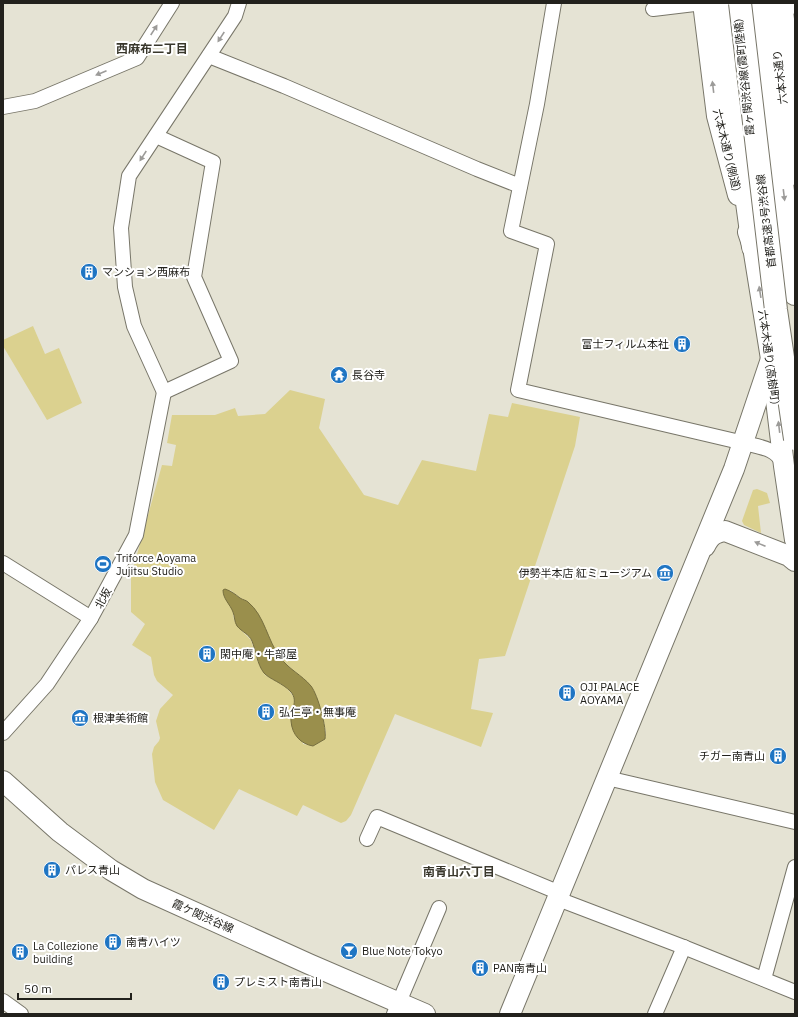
<svg xmlns="http://www.w3.org/2000/svg" width="798" height="1017" font-family="'IBM Plex Sans','Noto Sans JP',sans-serif">
<style>
.green{fill:#dbd18f;fill-rule:evenodd}
.water{fill:#9a8f4c;stroke:#766e3e}
.lines{fill:none;stroke-linecap:round;stroke-linejoin:round}
.street-casing{stroke:#787669;stroke-width:16}
.secondary-casing{stroke:#787669;stroke-width:22}
.highway-casing{stroke:#787669;stroke-width:24}
.street{stroke:#fff;stroke-width:14}
.secondary{stroke:#fff;stroke-width:20}
.highway{stroke:#fff;stroke-width:22}
.highway-bridge-casing{stroke:#787669;stroke-width:24;stroke-linecap:butt}
.highway-bridge{stroke:#fff;stroke-width:22}
.oneway{fill:#9c9b99}
.labels{text-anchor:middle;dominant-baseline:central;stroke-width:4;stroke-linejoin:round;paint-order:stroke}
.street-label{font-size:11px;fill:#22211c;stroke:#fff}
.poi-label{font-size:11px;fill:#22211c;stroke:#fff;text-anchor:start}
.neighbourhood-label{font-size:12px;font-weight:bold;fill:#39372c;stroke:#fff}
</style>
<rect width="100%" height="100%" fill="#e5e3d4"/>
<g class="green">
<path d="M33 326 45 354 59 348 82 403 47 420 3 346V340Z"/>
<path d="M290 390 325 399 319 428 364 495 398 505 422 460 476 471 489 414 508 417 512 403 580 417 575 446 505 656 479 659 471 709 493 713 481 747 395 714 351 815 346 821 341 823 303 805 297 816 239 789 214 830 163 800 155 782 152 754 154 747 159 741 160 738 156 721 160 709 173 695 157 681 154 675 151 657 132 645 145 624 131 612V576L162 465 172 466 176 445 167 443 172 415H215L235 408 238 416 265 414ZM230 590 242 599 247 601 259 616 271 642 281 659 312 688 323 716 326 733 325 739 313 746 303 744 293 709 295 700 293 696 286 687 265 675 258 662 251 640 241 630 234 620Z"/>
<path d="M757 489 767 493 770 503 758 506 761 533 744 525 742 521 753 490Z"/>
</g>
<path class="water" d="M225 589C231 591 235 594 240 598 243 600 246 600 248 602 265 616 267 640 280 657 288 669 302 675 311 686 318 695 327 728 325 739L313 746C301 744 292 735 291 721 290 710 299 702 291 692 283 683 269 679 264 673 257 664 256 651 252 641 249 634 242 632 237 626 234 621 235 617 233 612 230 604 223 599 223 590Z"/>
<g class="lines">
<defs>
<g id="street">
<path d="M554 3 537 104 511 231 547 244 518 390 744 443C759 447 778 448 783 465"/>
<path d="M653 9 703 3"/>
<path d="M209 56 284 86 477 169 520 186"/>
<path d="M3 107 35 101 137 58 172 3"/>
<path d="M156 136 213 162 194 277 231 361 164 392"/>
<path d="M164 392 134 326 125 287 121 228 129 176 235 16 239 3"/>
<path d="M3 563 91 618"/>
<path d="M3 733 47 684 91 618 136 535 164 392"/>
<path d="M607 778 795 822"/>
<path d="M367 839 377 817 560 893"/>
<path d="M558 899 681 946 795 992"/>
<path d="M764 979 795 867"/>
<path d="M3 1001 21 1014"/>
<path d="M394 1014 439 908"/>
<path d="M655 1014 684 947"/>
</g>
<g id="secondary">
<path d="M703 3 717 116 738 195"/>
<path d="M795 3V4"/>
<path d="M783 108 795 175"/>
<path d="M748 232 753 247 771 359 784 466 795 540"/>
<path d="M705 546C710 536 714 533 725 531L789 556 795 561"/>
<path d="M3 781 60 832 111 870 143 889 309 964 425 1014"/>
<path d="M510 1014 734 469 771 359"/>
</g>
<g id="highway">
<path d="M723 3 735 114 753 247"/>
<path d="M761 3 795 294"/>
<path d="M781 3 795 118"/>
</g>
</defs>
<use href="#street" class="street-casing"/>
<use href="#secondary" class="secondary-casing"/>
<use href="#highway" class="highway-casing"/>
<use href="#street" class="street"/>
<use href="#secondary" class="secondary"/>
<use href="#highway" class="highway"/>
<defs>
<path id="highway-bridge" d="M740 3 776 310 795 439"/>
</defs>
<use href="#highway-bridge" class="highway-bridge-casing"/>
<use href="#highway-bridge" class="highway-bridge"/>
</g>
<defs><path id="oneway-solid" d="M-6-.8H1V-3.2L6.5 0L1 3.2V.8H-6Z"/></defs>
<g class="oneway">
<use href="#oneway-solid" transform="translate(154 30) rotate(-57)"/>
<use href="#oneway-solid" transform="translate(221 37) rotate(123)"/>
<use href="#oneway-solid" transform="translate(101 73) rotate(157)"/>
<use href="#oneway-solid" transform="translate(713 87) rotate(-97)"/>
<use href="#oneway-solid" transform="translate(143 156) rotate(123)"/>
<use href="#oneway-solid" transform="translate(784 195) rotate(83)"/>
<use href="#oneway-solid" transform="translate(760 292) rotate(-99)"/>
<use href="#oneway-solid" transform="translate(779 427) rotate(-97)"/>
<use href="#oneway-solid" transform="translate(760 544) rotate(-158)"/>
</g>
<defs>
<symbol id="building-disc" viewBox="-11 -11 22 22"><circle r="9.5" fill="#1f75c3" stroke="#fff"/><path d="M-4-6H4V6H1V3H-1V6H-4ZM-2.5-4.3h1.7v1.8h-1.7ZM.8-4.3h1.7v1.8H.8ZM-2.5-1h1.7V.8h-1.7ZM.8-1h1.7V.8H.8Z" fill="#fff"/></symbol>
<symbol id="temple-disc" viewBox="-11 -11 22 22"><circle r="9.5" fill="#1f75c3" stroke="#fff"/><path d="M0-6L5-2H3V0L6.5 2.5H4V6H1.5V3h-3V6H-4V2.5H-6.5L-3 0V-2H-5Z" fill="#fff"/></symbol>
<symbol id="stadium-disc" viewBox="-11 -11 22 22"><circle r="9.5" fill="#1f75c3" stroke="#fff"/><path d="M0-5a6.5 5 0 1 0 0 10a6.5 5 0 1 0 0-10ZM-3.5-1.8h7v3.6h-7Z" fill="#fff"/></symbol>
<symbol id="museum-disc" viewBox="-11 -11 22 22"><circle r="9.5" fill="#1f75c3" stroke="#fff"/><path d="M0-6L6-3V-2H-6V-3ZM-5-1h2V3h-2ZM-1-1h2V3h-2ZM3-1h2V3H3ZM-6 4H6V6H-6Z" fill="#fff"/></symbol>
<symbol id="bar-disc" viewBox="-11 -11 22 22"><circle r="9.5" fill="#1f75c3" stroke="#fff"/><path d="M-6-5H6L.8 .8V4.5H3.5V6h-7V4.5H-.8V.8Z" fill="#fff"/></symbol>
</defs>
<g fill-rule="evenodd">
<use href="#building-disc" x="79" y="262" width="20" height="20"/>
<use href="#building-disc" x="672" y="334" width="20" height="20"/>
<use href="#temple-disc" x="329" y="365" width="20" height="20"/>
<use href="#stadium-disc" x="93" y="554" width="20" height="20"/>
<use href="#museum-disc" x="655" y="563" width="20" height="20"/>
<use href="#building-disc" x="197" y="644" width="20" height="20"/>
<use href="#building-disc" x="557" y="683" width="20" height="20"/>
<use href="#building-disc" x="256" y="702" width="20" height="20"/>
<use href="#museum-disc" x="70" y="708" width="20" height="20"/>
<use href="#building-disc" x="768" y="746" width="20" height="20"/>
<use href="#building-disc" x="42" y="860" width="20" height="20"/>
<use href="#building-disc" x="103" y="932" width="20" height="20"/>
<use href="#bar-disc" x="339" y="941" width="20" height="20"/>
<use href="#building-disc" x="10" y="942" width="20" height="20"/>
<use href="#building-disc" x="470" y="958" width="20" height="20"/>
<use href="#building-disc" x="211" y="972" width="20" height="20"/>
</g>
<g class="labels">
<g class="street-label">
<text transform="translate(744 77) rotate(-96)">霞ヶ関渋谷線(霞町陸橋)</text>
<text transform="translate(780 77) rotate(-97)">六本木通り</text>
<text transform="translate(727 150) rotate(76)">六本木通り(側道)</text>
<text transform="translate(766 221) rotate(-97)">首都高速3号渋谷線</text>
<text transform="translate(769 357) rotate(82)">六本木通り(高樹町)</text>
<text transform="translate(103 598) rotate(-62)">北坂</text>
<text transform="translate(203 916) rotate(24)">霞ケ関渋谷線</text>
</g>
<g class="poi-label">
<text x="102" y="272">マンション西麻布</text>
<text x="669" y="344" text-anchor="end">富士フィルム本社</text>
<text x="352" y="375">長谷寺</text>
<text x="116" y="558">Triforce Aoyama<tspan x="116" dy="13">Jujitsu Studio</tspan></text>
<text x="652" y="573" text-anchor="end">伊勢半本店 紅ミュージアム</text>
<text x="220" y="654">閑中庵・牛部屋</text>
<text x="580" y="687">OJI PALACE<tspan x="580" dy="13">AOYAMA</tspan></text>
<text x="279" y="712">弘仁亭・無事庵</text>
<text x="93" y="718">根津美術館</text>
<text x="765" y="756" text-anchor="end">チガー南青山</text>
<text x="65" y="870">パレス青山</text>
<text x="126" y="942">南青ハイツ</text>
<text x="33" y="946">La Collezione<tspan x="33" dy="13">building</tspan></text>
<text x="362" y="951">Blue Note Tokyo</text>
<text x="493" y="968">PAN南青山</text>
<text x="234" y="982">プレミスト南青山</text>
</g>
<g class="neighbourhood-label">
<text x="152" y="48">西麻布二丁目</text>
<text x="459" y="871">南青山六丁目</text>
</g>
</g>
<rect width="798" height="1017" fill="none" stroke="#22211c" stroke-width="8"/>
<path d="M18 993v6h113v-6" fill="none" stroke="#22211c" stroke-width="2"/>
<text x="24" y="993" font-size="12" fill="#22211c" stroke="#ffffff" stroke-width="3" paint-order="stroke">50 m</text>
</svg>
